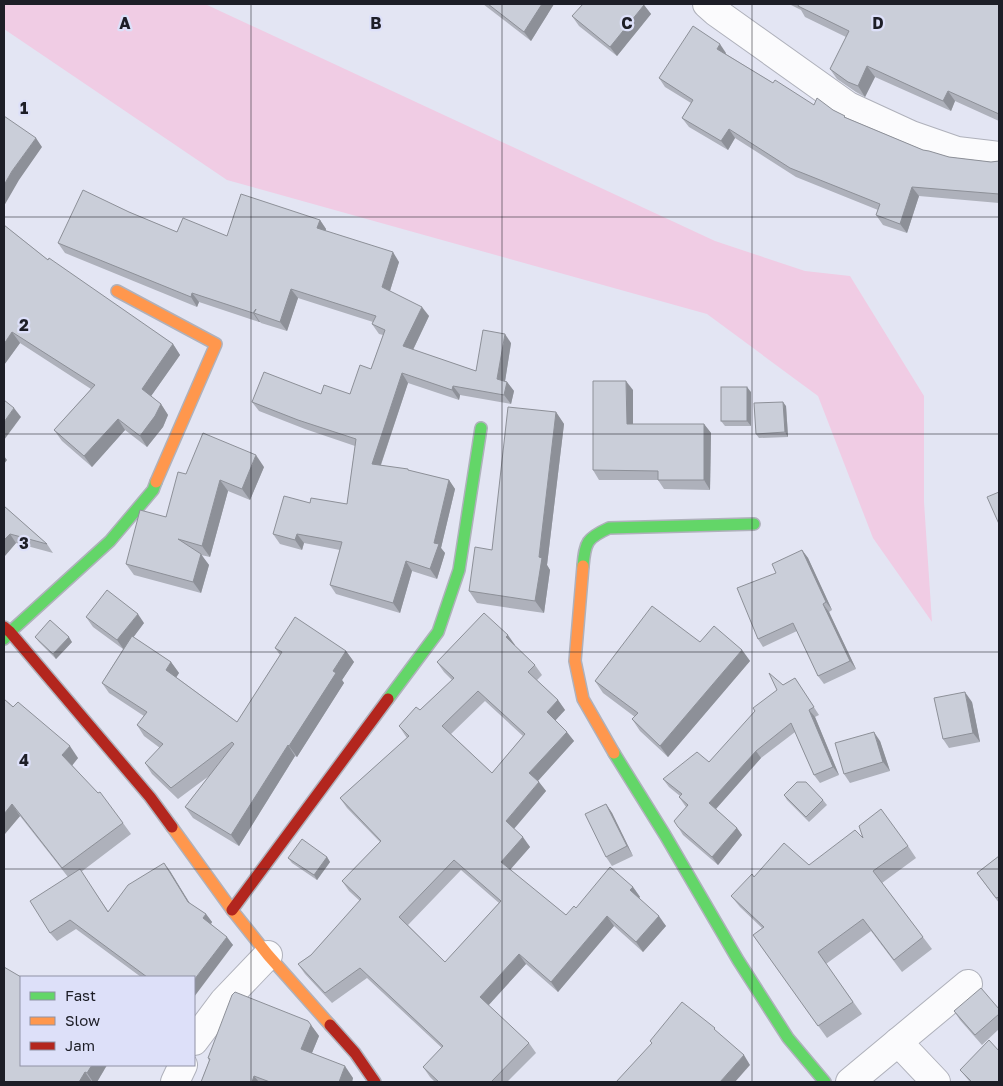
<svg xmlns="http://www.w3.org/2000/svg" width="1003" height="1086" font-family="'Golos Text',sans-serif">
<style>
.green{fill:#f0cce4}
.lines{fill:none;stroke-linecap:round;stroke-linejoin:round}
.street-casing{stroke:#afb1bb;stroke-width:30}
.fast-casing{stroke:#afb1bb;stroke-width:14}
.slow-casing{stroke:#afb1bb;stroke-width:14}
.jam-casing{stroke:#afb1bb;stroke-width:14}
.street{stroke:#fbfbfd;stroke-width:28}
.fast{stroke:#63d668;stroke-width:11}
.slow{stroke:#ff974d;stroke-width:11}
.jam{stroke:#b3261e;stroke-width:11}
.wall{fill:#aeb1bb;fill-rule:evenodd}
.shaded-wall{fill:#8d9098}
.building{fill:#caced9;stroke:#8d9098;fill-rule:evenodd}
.grid{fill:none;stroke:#1d1e27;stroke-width:1;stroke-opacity:0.55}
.grid-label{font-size:16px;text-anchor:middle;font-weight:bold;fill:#1d1e27;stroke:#dde0f9;stroke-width:4.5;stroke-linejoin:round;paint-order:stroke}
</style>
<rect width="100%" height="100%" fill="#e3e5f3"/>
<path class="green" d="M4 4H205L715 241 805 271 850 276 924 396V502L932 622 873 538 818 396 707 314 227 180 4 29Z"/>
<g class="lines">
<defs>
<g id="street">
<path d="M707 4 716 12 848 106 911 135 957 151 999 156"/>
<path d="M194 1041 224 1001 268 955"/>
<path d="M898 1042 936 1082"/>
<path d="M175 1082 183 1065"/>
<path d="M850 1082 968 984"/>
</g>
<g id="fast">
<path d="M583 566C585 542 587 538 609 528L754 524"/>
<path d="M4 639 10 632 110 541 153 490 156 482"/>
<path d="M388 699 438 632 459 570 481 428"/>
<path d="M614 753 665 835 738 960 788 1038 825 1082"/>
</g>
<g id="slow">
<path d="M117 291 216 344 156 482"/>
<path d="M583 566 575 661 583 699 614 753"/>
<path d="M172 827 232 910 268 955 330 1025"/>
</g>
<g id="jam">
<path d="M4 627 10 632 150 797 172 827"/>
<path d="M232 910 388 699"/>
<path d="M330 1025 355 1053 375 1082"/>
</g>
</defs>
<use href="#street" class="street-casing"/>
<use href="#fast" class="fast-casing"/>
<use href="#slow" class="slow-casing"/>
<use href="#jam" class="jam-casing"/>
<use href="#street" class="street"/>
<use href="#fast" class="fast"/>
<use href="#slow" class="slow"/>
<use href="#jam" class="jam"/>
</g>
<g class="wall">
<path d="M483 4H554L531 41Z"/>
<path d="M789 4H999V121L955 101 951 111 875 77 865 97 856 92 837 79 830 69 846 37 805 17 801 10Z"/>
<path d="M644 5 651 14 617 56 579 26 572 16Z"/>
<path d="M726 53V54L773 83 814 105 833 110 847 118 923 150 949 157 991 162 999 161V203L919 196 907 233 883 225 876 215 878 210 796 177 735 138 728 150 689 127 682 118 691 103 665 87 659 78Z"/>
<path d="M129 212 177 232 227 236 320 220 326 229V231L399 262 390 291 429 316 413 350 476 371 511 343 505 381 507 382 514 391 511 404 460 395 459 400 408 383 381 465 410 471 449 480 455 489 441 548 445 553 437 579 412 571 400 613 336 594 330 585 340 550 304 543 302 550 280 544 273 534 310 503 347 504 355 446 305 429 259 411 252 402 321 394H350L371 369 383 335 379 334 372 324 373 322 298 298 287 331 261 323 260 322H259L199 302 197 307 65 253 58 243Z"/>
<path d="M4 225 48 260 173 344 180 355 151 396 161 404 168 415 163 427 147 447 125 430 92 467 62 441 54 430 91 389 20 343 4 365Z"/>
<path d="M633 390V424H704L711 433 710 490 664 489 658 480H599L593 470Z"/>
<path d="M751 392V426H725L721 421Z"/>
<path d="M786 406 788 437 759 438 756 434Z"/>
<path d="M556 412 564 424 547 565 550 570 544 613 477 603 469 591 492 550Z"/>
<path d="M264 467 250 500 228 491 210 557 201 555 209 565 201 593 134 575 126 564 166 517 186 474Z"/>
<path d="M4 506 47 544 53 553 16 543 4 557Z"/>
<path d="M802 550 808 558 832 610 829 612 856 669 824 684 818 676 797 631 763 647 758 639 776 573Z"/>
<path d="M86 617 144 623 133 637 171 662 179 673 176 677 237 722 280 655 275 648 346 651 354 662 342 680 344 683 297 757 295 756 239 846 193 818 185 807 209 776 178 799 152 774 145 763 160 748 144 736 137 725 144 716 109 693 102 683 123 649 93 627Z"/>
<path d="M35 637 72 642 56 659 39 642Z"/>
<path d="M700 642 742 650 750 661 668 757 640 731 632 719 635 717 603 693 595 681Z"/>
<path d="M514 645 535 665 542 675 537 680 558 700 565 710 555 720 574 741 538 781 546 791 514 829 530 847 510 870 566 915 576 908 633 887 640 897 639 898 666 926 643 952 614 926 558 992 526 964 488 1005 529 1043 536 1053 507 1082H435L430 1077 423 1067 442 1048 367 978 332 1003 305 974 298 964 311 955 360 901 349 891 342 881 380 842 347 808 340 798 407 738 399 726 420 710 452 680 444 672 437 662ZM485 701 523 736 492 773 451 734ZM461 870 499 903 445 962 408 925Z"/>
<path d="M795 678 819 715 815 717 839 775 820 783 814 775 795 732 761 758 716 809 737 828 742 835 718 865 683 835 678 827 686 807 679 797 680 796 669 787 663 779 709 762 783 685Z"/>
<path d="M4 699 78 758 72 765 123 823 131 834 81 872 108 911 170 871 189 903 206 914 212 922 211 924 233 945 194 977H141L76 929 57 941 50 933 68 877 20 816 4 835Z"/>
<path d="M972 702 980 742 949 748 943 739Z"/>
<path d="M880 741 890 771 850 783 844 774Z"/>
<path d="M784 795 823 800 827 805 809 822 787 800Z"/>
<path d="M606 804 612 813 633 856 612 866 606 857Z"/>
<path d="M863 838 908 846 916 858 882 883 932 949 902 972 871 931 826 964 862 1014 827 1038 753 935 762 928 740 907 731 896 754 877 809 865Z"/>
<path d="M999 856V903L977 873Z"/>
<path d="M327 857 330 862 317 880 292 863 288 858Z"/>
<path d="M999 1009V1029L982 1045 960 1020 954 1011Z"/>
<path d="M311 1025 319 1036 312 1053 353 1078 352 1082H201L209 1061 208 1058Z"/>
<path d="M107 1065 97 1082H4Z"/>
<path d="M960 1070 999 1082H970Z"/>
</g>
<g class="shaded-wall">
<path d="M542 4H554L531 41 524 32Z"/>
<path d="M644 5 651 14 617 56 610 47Z"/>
<path d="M720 44 726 53 723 58 717 49Z"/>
<path d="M867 66 875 77 865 97 858 86Z"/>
<path d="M948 91 955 101 951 111 943 101Z"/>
<path d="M729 129 735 138 728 150 721 141Z"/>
<path d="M36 138 42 147 19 180 4 206V185L12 171Z"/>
<path d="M912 187 919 196 907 233 900 224Z"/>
<path d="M320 220 326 229 324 237 317 228Z"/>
<path d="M393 252 399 262 388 297 382 287Z"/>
<path d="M291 289 298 298 287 331 280 322Z"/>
<path d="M192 293 199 302 197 307 191 297Z"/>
<path d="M422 307 429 316 410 356 403 346Z"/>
<path d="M256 309 254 313 260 322H259L253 313Z"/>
<path d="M12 332 20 343 4 365V344Z"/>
<path d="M505 334 511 343 504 388 497 379Z"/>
<path d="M173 344 180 355 149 399 142 389Z"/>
<path d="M402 373 408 383 378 473 372 464Z"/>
<path d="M626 381 633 390V433L627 424Z"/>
<path d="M507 382 514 391 511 404 504 395Z"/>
<path d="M453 386 460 395 459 400 452 390Z"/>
<path d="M747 387 751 392V426L747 421Z"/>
<path d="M783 402 786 406 788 437 785 432Z"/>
<path d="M161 404 168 415 163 427 147 447 140 436Z"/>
<path d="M14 408 21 417 4 440V422Z"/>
<path d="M556 412 564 424 547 565 550 570 544 613 535 601 539 557Z"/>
<path d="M118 419 125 430 92 467 84 456Z"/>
<path d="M704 424 711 433 710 490 704 480Z"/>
<path d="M256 455 264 467 250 500 242 489Z"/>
<path d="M4 456 7 460 4 464Z"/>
<path d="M220 480 228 491 210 557 202 546Z"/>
<path d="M449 480 455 489 441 548 445 553 437 579 430 569 434 543Z"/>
<path d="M10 534 16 543 4 557V540Z"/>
<path d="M297 534 304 543 302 550 295 540Z"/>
<path d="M802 550 808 558 832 610 826 602Z"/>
<path d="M201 554 209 565 201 593 193 582Z"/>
<path d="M406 561 412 571 400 613 393 603Z"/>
<path d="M823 604 829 612 856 669 850 661Z"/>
<path d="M138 614 144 623 124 650 117 640Z"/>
<path d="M508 635 515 645 513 647 506 637Z"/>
<path d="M69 637 72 642 56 659 53 654Z"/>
<path d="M742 650 750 661 668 757 660 746Z"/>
<path d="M346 651 354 662 342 680 344 683 297 757 289 746 333 671Z"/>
<path d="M171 662 179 673 174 681 166 670Z"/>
<path d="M965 692 972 702 980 742 973 733Z"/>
<path d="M558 700 565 710 554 722 547 712Z"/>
<path d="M809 710 815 717 839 775 833 767Z"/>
<path d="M567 732 574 741 536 783 529 773Z"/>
<path d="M874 732 880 741 890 771 883 762Z"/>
<path d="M288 745 295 756 239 846 231 835Z"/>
<path d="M70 746 78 758 71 767 62 755Z"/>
<path d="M756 751 761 758 714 811 709 803Z"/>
<path d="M539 782 546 791 512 831 506 821Z"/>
<path d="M12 804 20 816 4 835V814Z"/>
<path d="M606 804 612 813 633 856 627 846Z"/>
<path d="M737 828 742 835 718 865 712 857Z"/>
<path d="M523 837 530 847 508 872 501 862Z"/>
<path d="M327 857 330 862 317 880 314 875Z"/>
<path d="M164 863 170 871 194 910 188 902Z"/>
<path d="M633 887 640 897 637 900 630 890Z"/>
<path d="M206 914 212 922 209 927 203 918Z"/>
<path d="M607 916 614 926 558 992 551 982Z"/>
<path d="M659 916 666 926 643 952 636 942Z"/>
<path d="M227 937 233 945 194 997V980Z"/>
<path d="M519 954 526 964 487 1007 480 997Z"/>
<path d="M311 1025 319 1036 309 1060 301 1049Z"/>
<path d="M744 1055 750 1065 735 1082H720Z"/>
<path d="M92 1065H107L97 1082H93L87 1073Z"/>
<path d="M345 1066 353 1078 352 1082H339Z"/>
<path d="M85 1072 92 1082H79Z"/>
<path d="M254 1076 259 1082H252Z"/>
</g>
<g class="building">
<path d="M488 4H542L524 32Z"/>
<path d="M583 4H643L644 5 610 47 572 16Z"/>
<path d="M799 4H999V114L948 91 943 101 867 66 858 86 848 82 830 69 849 31 798 6Z"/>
<path d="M693 26 720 44 717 49 773 83 775 80 814 105 817 98 833 110 845 116 844 117 923 150 929 151 949 157 991 162 999 161V194L912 187 900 224 876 215 880 204 790 168 729 129 721 141 682 118 693 100 659 78Z"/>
<path d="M4 116 36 138 12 171 4 185Z"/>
<path d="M83 190 129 212 177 232 183 218 227 236 241 194 320 220 317 228 393 252 382 287 422 307 403 346 476 371 483 330 505 334 497 379 507 382 504 395 453 386 452 390 402 373 372 464 408 469V470L449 480 434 543 439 544 430 569 406 561 393 603 330 585 342 542 297 534 295 540 273 534 284 496 310 503 311 498 347 504 356 439 298 420 252 402 264 372 321 394 324 385 350 394 360 365 371 369 385 330 372 324 376 316 291 289 280 322 254 313 256 309 253 313 192 293 191 297 58 243Z"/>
<path d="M4 225 48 260 49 258 173 344 142 389 161 404 155 416 140 436 118 419 84 456 54 430 95 385 12 332 4 344Z"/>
<path d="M593 381H626L627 424H704V480H658V471L593 470Z"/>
<rect x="721" y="387" width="26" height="34"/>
<path d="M4 400 14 408 4 422Z"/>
<path d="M783 402 785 432 756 434 754 403Z"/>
<path d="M508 407 556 412 539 557 542 558 535 601 469 591 475 547 492 550Z"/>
<path d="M203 433 256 455 242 489 220 480 202 546 178 539 201 554 193 582 126 564 140 510 166 517 178 472 186 474Z"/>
<path d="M999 492V524L987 497Z"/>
<path d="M4 506 47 544 10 534 4 540Z"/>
<path d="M802 550 826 602 823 604 850 661 818 676 793 623 758 639 737 588 776 573 772 564Z"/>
<path d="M107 590 138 614 117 640 86 617Z"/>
<path d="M652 606 700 642 714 626 742 650 660 746 632 719 638 713 595 681Z"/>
<path d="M484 613 508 635 506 637 535 665 528 672 558 700 547 712 567 732 529 773 539 782 506 821 523 837 501 862 566 915 574 906 576 908 610 867 633 887 630 890 659 916 636 942 607 916 551 982 519 954 480 997 529 1043 491 1082H439L423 1067 443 1046 360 968 325 993 298 964 311 955 361 899 342 881 381 841 340 798 409 736 399 726 416 707 420 710 454 678 437 662ZM478 691 525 734 492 773 442 726ZM454 860 501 901 445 962 399 917Z"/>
<path d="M295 617 346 651 333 671 336 673 289 746 288 745 231 835 185 807 234 744 232 742 171 788 145 763 163 744 137 725 147 712 102 683 132 636 171 662 166 670 237 722 282 652 275 648Z"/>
<path d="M50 620 69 637 53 654 35 637Z"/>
<path d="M769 673 783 685 795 678 814 707 809 710 833 767 814 775 791 723 756 751 709 803 737 828 712 857 678 827 674 821 688 805 679 797 682 794 663 779 697 752 709 762 755 711 753 708 777 690Z"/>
<path d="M965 692 973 733 943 739 934 698Z"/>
<path d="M4 699 13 707 18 702 70 746 62 755 98 793 100 792 123 823 62 868 12 804 4 814Z"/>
<path d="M874 732 883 762 844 774 835 743Z"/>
<path d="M797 782H806L823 800 806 817 784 795Z"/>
<path d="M606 804 627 846 606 857 585 814Z"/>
<path d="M881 809 908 846 873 871 923 937 894 960 863 919 818 952 853 1002 818 1026 753 935 764 927 731 896 752 874 754 877 784 843 809 865 855 830 863 838 859 826Z"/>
<path d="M302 839 327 857 314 875 288 858Z"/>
<path d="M999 856V897L996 898 977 873Z"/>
<path d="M164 863 188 902 206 914 203 918 227 937 194 980V977H147L70 920 50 933 30 901 80 869 108 912 128 885Z"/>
<path d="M4 967 21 977V1065H92L87 1073 85 1072 79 1082H4Z"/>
<path d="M981 988 999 1009V1014L975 1035 954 1011Z"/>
<path d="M235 992 308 1021 311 1025 301 1049 345 1066 339 1082H270L254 1076 252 1082H201L210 1059 208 1058 232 995Z"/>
<path d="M682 1002 715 1028 714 1029 744 1055 720 1082H616L652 1043 650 1041Z"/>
<path d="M989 1040 999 1051V1082H972L960 1070Z"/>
</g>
<path class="grid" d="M251 4V1082M502 4V1082M752 4V1082M4 217H999M4 434H999M4 652H999M4 869H999"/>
<g class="grid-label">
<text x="125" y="29">A</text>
<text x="376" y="29">B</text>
<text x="627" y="29">C</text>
<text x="878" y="29">D</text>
<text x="24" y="114">1</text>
<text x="24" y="331">2</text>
<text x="24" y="549">3</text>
<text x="24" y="766">4</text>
</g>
<rect width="1003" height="1086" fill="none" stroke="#1d1e27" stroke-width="10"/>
<rect x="20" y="976" width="175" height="90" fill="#dde0f9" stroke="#9092a5"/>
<rect x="30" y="992" width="25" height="8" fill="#63d668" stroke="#9092a5"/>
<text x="65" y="1001" font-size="15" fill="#1d1e27">Fast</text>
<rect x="30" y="1017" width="25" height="8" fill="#ff974d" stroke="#9092a5"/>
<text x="65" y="1026" font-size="15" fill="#1d1e27">Slow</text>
<rect x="30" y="1042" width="25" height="8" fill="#b3261e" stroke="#9092a5"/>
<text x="65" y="1051" font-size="15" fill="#1d1e27">Jam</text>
</svg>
